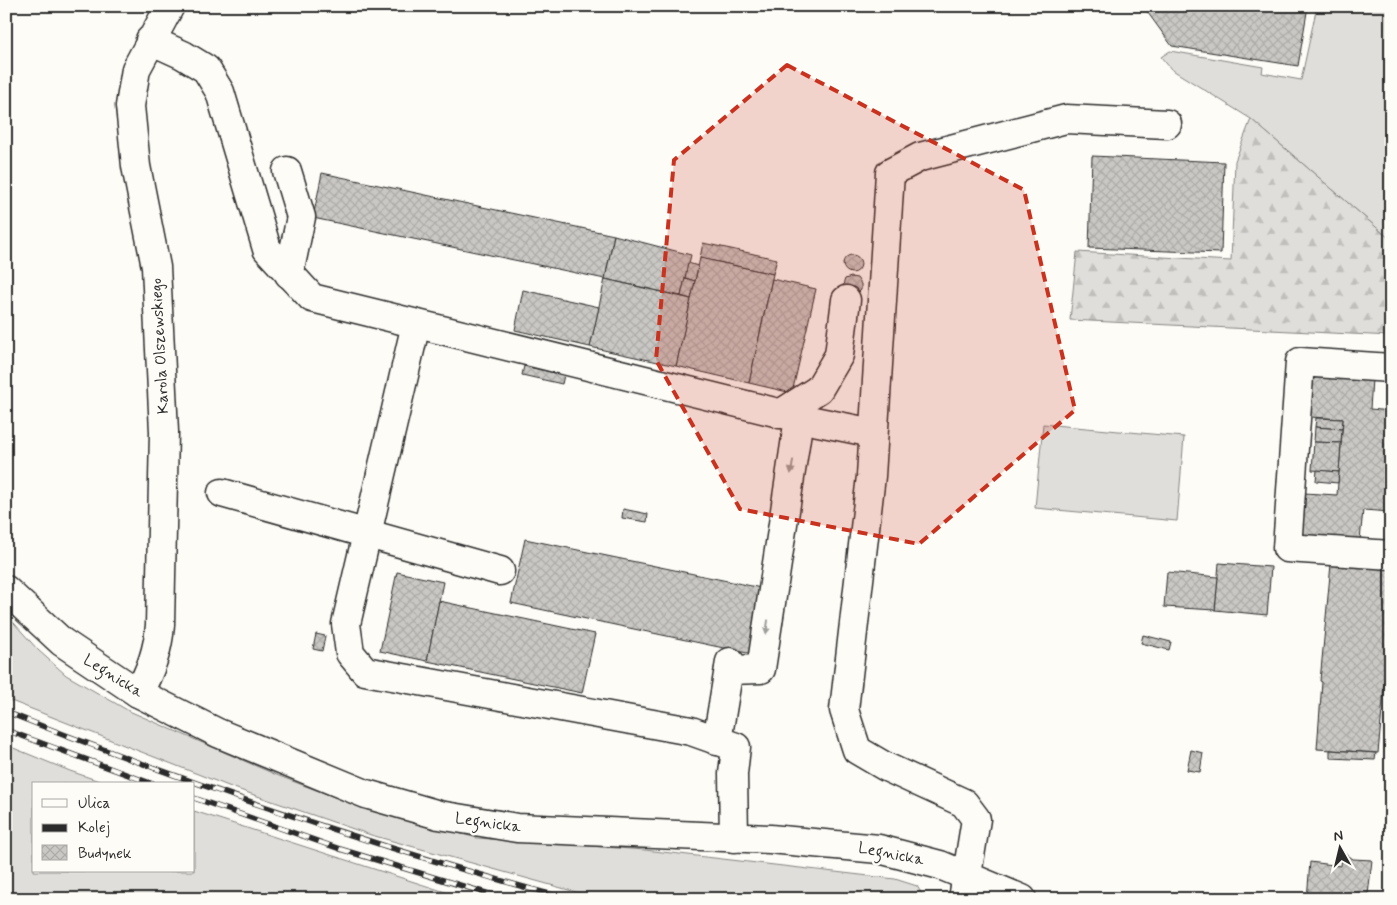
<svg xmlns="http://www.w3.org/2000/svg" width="1397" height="905" font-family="Mynerve,sans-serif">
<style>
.grass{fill:#dfdeda;stroke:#858482}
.forest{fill:url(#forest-firs);stroke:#858482}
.building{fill:url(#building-cross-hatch);stroke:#2b2b2b}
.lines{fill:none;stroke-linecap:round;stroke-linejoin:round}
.minor-casing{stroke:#2b2b2b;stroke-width:31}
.minor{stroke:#fdfcf7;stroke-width:28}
.rail-casing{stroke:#2b2b2b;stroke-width:5.5}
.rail{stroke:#fdfcf7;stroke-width:4;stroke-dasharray:11;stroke-linecap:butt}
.oneway{fill:#9e9e9b}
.marked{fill:#c8321e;fill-opacity:0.2;stroke:#c8321e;stroke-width:4;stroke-dasharray:10 6;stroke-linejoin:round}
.labels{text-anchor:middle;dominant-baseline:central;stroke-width:5;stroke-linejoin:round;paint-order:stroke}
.street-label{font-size:16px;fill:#2b2b2b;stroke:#fdfcf7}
</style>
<defs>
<pattern id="forest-firs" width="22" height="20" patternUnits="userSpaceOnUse" patternTransform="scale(1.25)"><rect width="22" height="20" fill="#dfdeda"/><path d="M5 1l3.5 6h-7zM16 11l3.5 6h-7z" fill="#c0bfbb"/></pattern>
<pattern id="building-cross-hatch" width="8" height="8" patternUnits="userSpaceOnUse" patternTransform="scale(1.25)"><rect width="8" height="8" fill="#c9c8c4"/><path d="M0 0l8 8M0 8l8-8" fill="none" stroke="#adaca9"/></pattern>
</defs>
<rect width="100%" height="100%" fill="#fdfcf7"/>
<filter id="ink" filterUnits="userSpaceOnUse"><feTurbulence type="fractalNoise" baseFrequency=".02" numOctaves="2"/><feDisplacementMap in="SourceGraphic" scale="10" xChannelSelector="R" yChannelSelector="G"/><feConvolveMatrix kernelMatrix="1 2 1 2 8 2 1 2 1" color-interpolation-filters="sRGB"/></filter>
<g filter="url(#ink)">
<g class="grass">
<path d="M1317 6H1391V240L1251 119 1171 69 1161 57 1170 51 1263 67 1262 73 1301 80Z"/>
<path d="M1043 424 1184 437 1177 521 1035 508Z"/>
<path d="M6 614 38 650 66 675 129 711 279 776 369 810 477 838 645 850 895 879 917 886 925 899H601L371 835 231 787 6 699Z"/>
<path d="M6 745 70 771 108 784H34V871H194V811L467 899H6Z"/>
</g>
<path class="forest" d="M1251 119 1391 240V336L1070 320 1077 252 1231 261 1235 161Z"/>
<g class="building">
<path d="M1143 6H1308L1298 66 1172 46Z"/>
<path d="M1092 156 1224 162 1221 253 1089 248Z"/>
<path d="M322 173 614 235 605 279 313 218Z"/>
<path d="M614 235 691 255 681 296 605 279Z"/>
<path d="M703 243 777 259 773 274 700 258Z"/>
<circle cx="852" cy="264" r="9"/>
<path d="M700 258 773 274 749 383 676 366Z"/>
<path d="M688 263 698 266 695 281 685 278Z"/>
<path d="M851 277 857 278 861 284V290L856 295 842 288 845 279Z"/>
<path d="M685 278 695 281 691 299 681 296Z"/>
<path d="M605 279 691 299 676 366 590 347Z"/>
<path d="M772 279 816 289 792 393 749 383Z"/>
<path d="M523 290 599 307 590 347 515 330Z"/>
<path d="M524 366 564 375 562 384 522 375Z"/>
<path d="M1312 375 1372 379 1370 409 1391 411V512L1363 510 1360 540 1301 536 1304 493 1337 495 1338 483 1343 419 1309 417Z"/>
<path d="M1316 418 1343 419 1342 429 1315 427Z"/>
<path d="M1315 427 1342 429 1341 443 1314 442Z"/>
<path d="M1314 442 1341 443 1339 472 1312 470Z"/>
<path d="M1317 470 1339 472 1338 483 1316 481Z"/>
<path d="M623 509 648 514 647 522 622 518Z"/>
<path d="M525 539 766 589 752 654 511 603Z"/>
<path d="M1219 563 1271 567 1267 615 1215 610Z"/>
<path d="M1331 564 1391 568 1389 637 1378 753 1317 749 1322 682 1320 681Z"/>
<path d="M397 572 443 582 427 661 380 651Z"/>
<path d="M1167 572 1218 577 1215 610 1164 607Z"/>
<path d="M439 601 595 634 582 693 427 661Z"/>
<path d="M316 634 325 636 322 651 313 649Z"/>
<path d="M1143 635 1171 642 1169 650 1141 643Z"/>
<path d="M1191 750 1203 753 1200 772 1187 770Z"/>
<path d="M1330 750 1376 753 1375 760 1330 758Z"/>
<path d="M1346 854 1353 859 1372 860 1368 895 1360 894V899H1307L1310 862 1341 866 1342 856Z"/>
</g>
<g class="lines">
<defs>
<g id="minor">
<path d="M150 40 183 55 206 69 220 92 267 249 312 298 799 418 873 433"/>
<path d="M287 171 301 217 289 274"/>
<path d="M416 324 346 624 350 653 365 671 691 731 736 747 733 774 734 838"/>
<path d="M1391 368 1300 362 1287 548 1391 555"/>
<path d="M780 414 819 389 839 355 846 300"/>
<path d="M222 493 500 571"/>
<path d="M6 590 62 642 138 693 218 733 366 794 439 815 517 828 770 839 879 849 940 865 1022 899"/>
<path d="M729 670 761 669 799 418"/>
<path d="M138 693C151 671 158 651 160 625L164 432 156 267 136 166 130 106 136 69 170 6"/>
<path d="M717 741 730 662"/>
<path d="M963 899 976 819 964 803 886 767 857 750 844 710 871 476 890 173 920 157 1066 119 1167 124"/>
</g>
</defs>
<use href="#minor" class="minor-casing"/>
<use href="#minor" class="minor"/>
<defs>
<g id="rail">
<path d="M6 712C190 784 377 848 568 899"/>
<path d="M6 730 153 784"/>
<path d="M194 798 340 849 506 899"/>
</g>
</defs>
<use href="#rail" class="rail-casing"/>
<use href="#rail" class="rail"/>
</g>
<defs><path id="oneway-solid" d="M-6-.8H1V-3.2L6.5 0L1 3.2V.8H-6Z" transform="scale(1.25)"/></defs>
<g class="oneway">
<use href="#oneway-solid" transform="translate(792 467) rotate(99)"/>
<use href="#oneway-solid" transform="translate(767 627) rotate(99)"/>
</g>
</g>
<path class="marked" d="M787 65 1024 190 1075 410 919 544 740 509 656 360 674 160Z"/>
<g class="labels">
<g class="street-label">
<text transform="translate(160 346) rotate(-93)">Karola Olszewskiego</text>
<text transform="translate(113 676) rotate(32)">Legnicka</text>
<text transform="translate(488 823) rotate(8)">Legnicka</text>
<text transform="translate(891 854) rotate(11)">Legnicka</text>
</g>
</g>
<rect width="1397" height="905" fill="none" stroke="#fdfcf7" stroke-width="25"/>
<rect x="12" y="12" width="1372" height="880" fill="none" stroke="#2b2b2b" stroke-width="2" filter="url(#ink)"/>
<rect x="32" y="782" width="162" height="90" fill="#fdfcf7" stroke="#a9a8a5"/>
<rect x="42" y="799" width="25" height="8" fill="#fdfcf7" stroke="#a9a8a5"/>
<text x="78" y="808" font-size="15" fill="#2b2b2b">Ulica</text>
<rect x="42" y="824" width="25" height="8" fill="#2b2b2b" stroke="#a9a8a5"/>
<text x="78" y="832" font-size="15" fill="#2b2b2b">Kolej</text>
<rect x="42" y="845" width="25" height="15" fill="url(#building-cross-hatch)" stroke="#a9a8a5"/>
<text x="78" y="858" font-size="15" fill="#2b2b2b">Budynek</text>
<g transform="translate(1340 848) rotate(352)" stroke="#fdfcf7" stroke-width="4" paint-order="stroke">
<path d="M0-4L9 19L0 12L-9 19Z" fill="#2b2b2b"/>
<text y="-8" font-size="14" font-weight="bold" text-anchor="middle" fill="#2b2b2b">N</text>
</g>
</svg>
